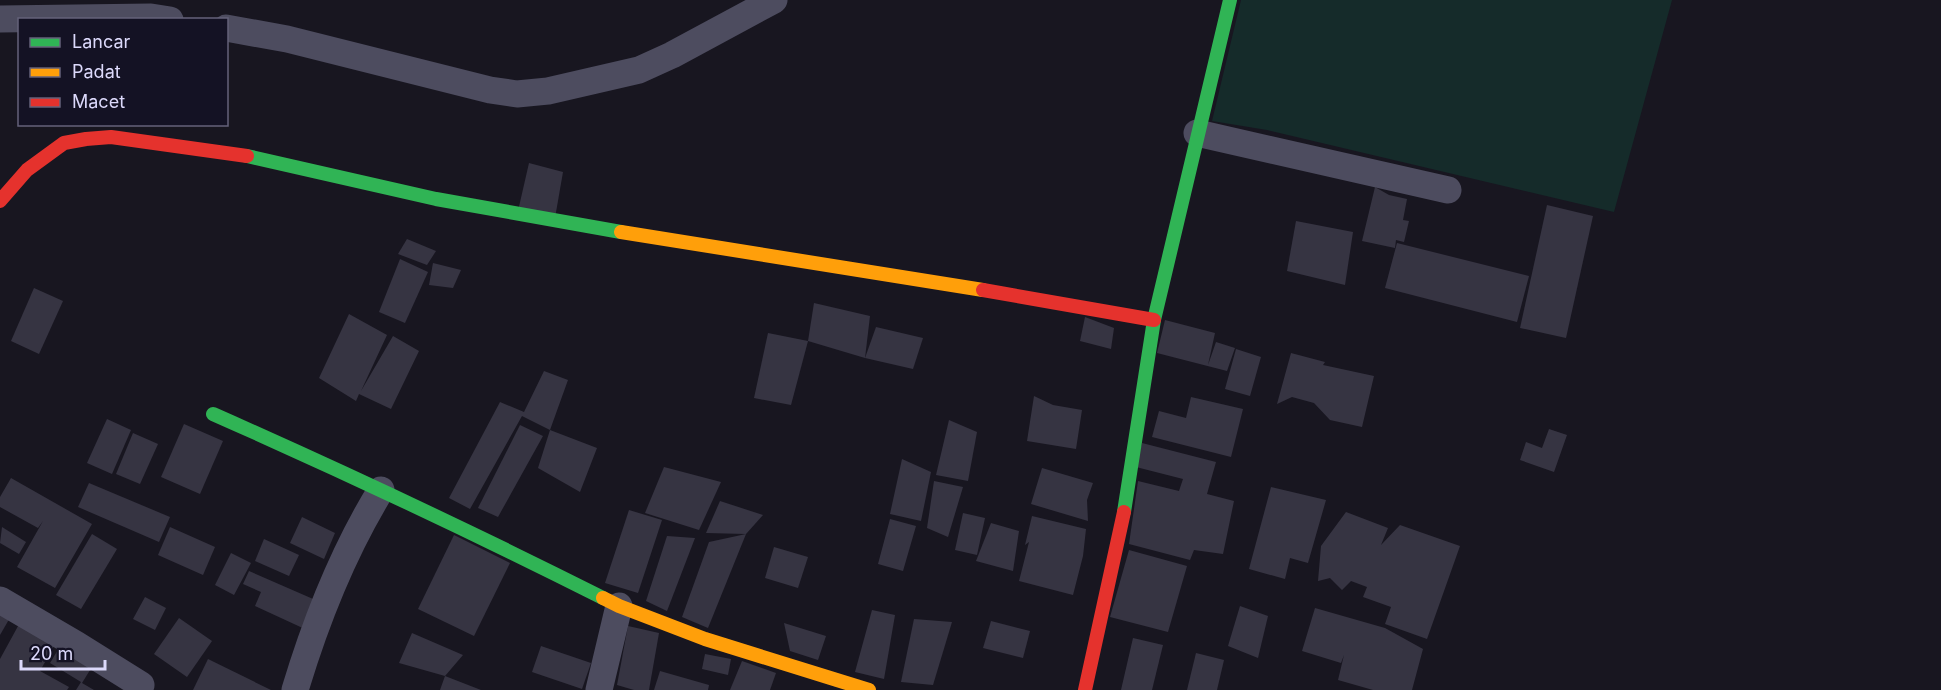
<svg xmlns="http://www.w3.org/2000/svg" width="1941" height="690" font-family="Inter,sans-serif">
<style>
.garden{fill:#152b2a}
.building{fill:#363442}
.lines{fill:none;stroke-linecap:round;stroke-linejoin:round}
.street{stroke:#4d4c5f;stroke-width:27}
.fast{stroke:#30b455;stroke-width:14}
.slow{stroke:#ff9f0a;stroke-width:14}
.jam{stroke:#e5322d;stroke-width:14}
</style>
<rect width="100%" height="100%" fill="#181620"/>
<path class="garden" d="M1241 0H1672L1614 212 1267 130 1212 121Z"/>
<g class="building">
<path d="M529 163 563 172 555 218 518 211Z"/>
<path d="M1375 187 1389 195 1407 199 1403 220 1409 221 1404 242 1396 240 1395 248 1362 241Z"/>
<path d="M1547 205 1593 216 1566 338 1520 328Z"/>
<path d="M1296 221 1353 232 1345 285 1287 271Z"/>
<path d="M407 239 436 251 427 265 398 254Z"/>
<path d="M1397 243 1529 276 1517 322 1385 288Z"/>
<path d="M400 259 428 272 405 323 379 312Z"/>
<path d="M433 263 461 270 453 288 429 285Z"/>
<path d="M34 288 63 301 39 354 11 341Z"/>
<path d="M814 303 870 316 865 358 808 341Z"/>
<path d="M349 314 387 335 361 391 393 336 419 351 391 409 359 394 356 401 319 378Z"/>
<path d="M1085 317 1114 328 1111 349 1080 341Z"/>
<path d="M1165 320 1215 333 1208 365 1216 342 1235 348 1227 371 1157 353Z"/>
<path d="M876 327 923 338 913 369 865 358Z"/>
<path d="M768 333 808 341 791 405 754 398Z"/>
<path d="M1236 349 1261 357 1250 396 1225 389Z"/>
<path d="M1291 353 1325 362 1323 365 1374 376 1362 427 1330 420 1314 403 1292 397 1277 404Z"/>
<path d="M544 371 568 380 550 430 597 448 580 492 538 468 550 430 522 416 470 509 449 498 500 402 524 412Z"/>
<path d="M1034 396 1053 405 1082 410 1076 449 1027 441Z"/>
<path d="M1191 397 1243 409 1231 457 1152 437 1159 411 1186 418Z"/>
<path d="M107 419 131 430 112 474 87 463Z"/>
<path d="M949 420 977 432 968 481 936 475Z"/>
<path d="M184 424 223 441 200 494 161 477Z"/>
<path d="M520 425 543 436 498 517 478 508Z"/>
<path d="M1549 429 1567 435 1554 472 1520 460 1526 442 1542 448Z"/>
<path d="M133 433 158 444 140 484 116 474Z"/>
<path d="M1142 443 1216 462 1207 494 1234 501 1223 554 1194 550 1190 560 1129 544 1138 481 1179 491 1183 479 1136 467Z"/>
<path d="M902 459 931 472 921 521 890 514Z"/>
<path d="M664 467 721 482 699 530 645 513Z"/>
<path d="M1042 468 1093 483 1087 500 1088 521 1031 504Z"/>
<path d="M11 478 92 524 55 588 17 567 43 521 38 528 0 507V497Z"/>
<path d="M934 481 963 487 948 537 927 528Z"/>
<path d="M89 483 170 517 159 542 78 507Z"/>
<path d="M1271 487 1326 500 1308 563 1290 558 1285 579 1249 569Z"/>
<path d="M720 501 763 515 746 534 706 533Z"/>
<path d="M629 510 662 520 638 593 605 583Z"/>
<path d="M1346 512 1388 528 1381 545 1400 525 1460 546 1427 639 1385 624 1391 607 1363 597 1367 587 1351 581 1342 590 1330 578 1318 581 1321 546Z"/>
<path d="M963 513 985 518 977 555 955 550Z"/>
<path d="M1032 516 1086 529 1083 556 1073 595 1019 581 1029 542 1025 545Z"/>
<path d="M302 517 335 533 324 559 290 543Z"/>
<path d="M890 519 916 526 903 571 878 564Z"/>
<path d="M991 523 1019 531 1013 571 976 561Z"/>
<path d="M2 527 26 542 19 554 0 543Z"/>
<path d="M170 527 215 547 203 575 158 555Z"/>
<path d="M92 534 117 549 81 609 56 595Z"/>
<path d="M746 534 708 628 682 617 709 542Z"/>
<path d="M454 535 510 563 474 636 418 609Z"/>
<path d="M667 536 695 538 667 611 646 601Z"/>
<path d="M264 539 299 555 289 576 255 561Z"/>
<path d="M774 547 808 557 798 588 765 578Z"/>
<path d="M1129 550 1187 566 1168 632 1110 617Z"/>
<path d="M231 553 251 563 234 595 215 585Z"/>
<path d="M249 571 320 602 307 630 255 606 261 592 243 584Z"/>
<path d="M145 597 166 608 155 630 133 619Z"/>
<path d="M1240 606 1268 616 1258 658 1228 646Z"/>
<path d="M1315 608 1385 628 1423 649 1412 690H1373L1338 680 1344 655 1341 663 1302 651Z"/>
<path d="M872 610 895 615 884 679 855 672Z"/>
<path d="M0 613 11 616 0 635Z"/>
<path d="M23 617 59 637 40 671 69 687 67 690H0V659Z"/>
<path d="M179 618 212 641 187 677 154 654Z"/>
<path d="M914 619 952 622 933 685 901 682Z"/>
<path d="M991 621 1030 631 1023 658 983 648Z"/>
<path d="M784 623 826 636 818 660 790 651Z"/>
<path d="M628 626 659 633 649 690H634L617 685Z"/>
<path d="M412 633 463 655 445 676 481 690H440L445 676 399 663Z"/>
<path d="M1133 638 1163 645 1152 690H1121Z"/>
<path d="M62 643 95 662 82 683 94 690H76L81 682 50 663Z"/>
<path d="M541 646 591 663 582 689 532 672Z"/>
<path d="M1196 653 1224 660 1217 690H1187Z"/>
<path d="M705 654 731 659 728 675 702 669Z"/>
<path d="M208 659 271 690H193Z"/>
<path d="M742 661 776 673 770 690H730Z"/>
<path d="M660 671 709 685 708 690H654Z"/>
</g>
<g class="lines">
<g class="street">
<path d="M0 19 151 17 170 20"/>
<path d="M226 28 287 39 490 90 517 94 548 91 639 70 672 55 774 0"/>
<path d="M1197 133 1448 190"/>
<path d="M0 600 77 645 141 685"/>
<path d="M295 690C316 620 343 552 381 490"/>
<path d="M599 690 619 606"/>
</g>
<g class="fast">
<path d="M247 156 436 199 621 232"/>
<path d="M213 414C344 472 474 533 603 598"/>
<path d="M1124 512 1154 320 1230 0"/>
</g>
<g class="slow">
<path d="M621 232 983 290"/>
<path d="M603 598 619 606 705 639 869 690"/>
</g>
<g class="jam">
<path d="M0 201 27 170 64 143 86 139 111 137 247 156"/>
<path d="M983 290 1154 320"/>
<path d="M1085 690 1124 512"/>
</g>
</g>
<rect x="18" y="18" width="210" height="108" fill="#141224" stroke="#64627a" stroke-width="1.5"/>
<rect x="30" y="38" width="30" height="9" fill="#30b455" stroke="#64627a" stroke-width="1.5"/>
<text x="72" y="48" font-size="18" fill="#dcd9fb">Lancar</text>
<rect x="30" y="68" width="30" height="9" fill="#ff9f0a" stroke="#64627a" stroke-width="1.5"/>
<text x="72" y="78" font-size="18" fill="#dcd9fb">Padat</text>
<rect x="30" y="98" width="30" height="9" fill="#e5322d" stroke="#64627a" stroke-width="1.5"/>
<text x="72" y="108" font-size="18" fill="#dcd9fb">Macet</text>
<path d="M21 660v9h84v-9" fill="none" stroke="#dcd9fb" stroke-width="3"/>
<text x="30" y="660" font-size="18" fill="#dcd9fb" stroke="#141224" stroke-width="4.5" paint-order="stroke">20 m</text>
</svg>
